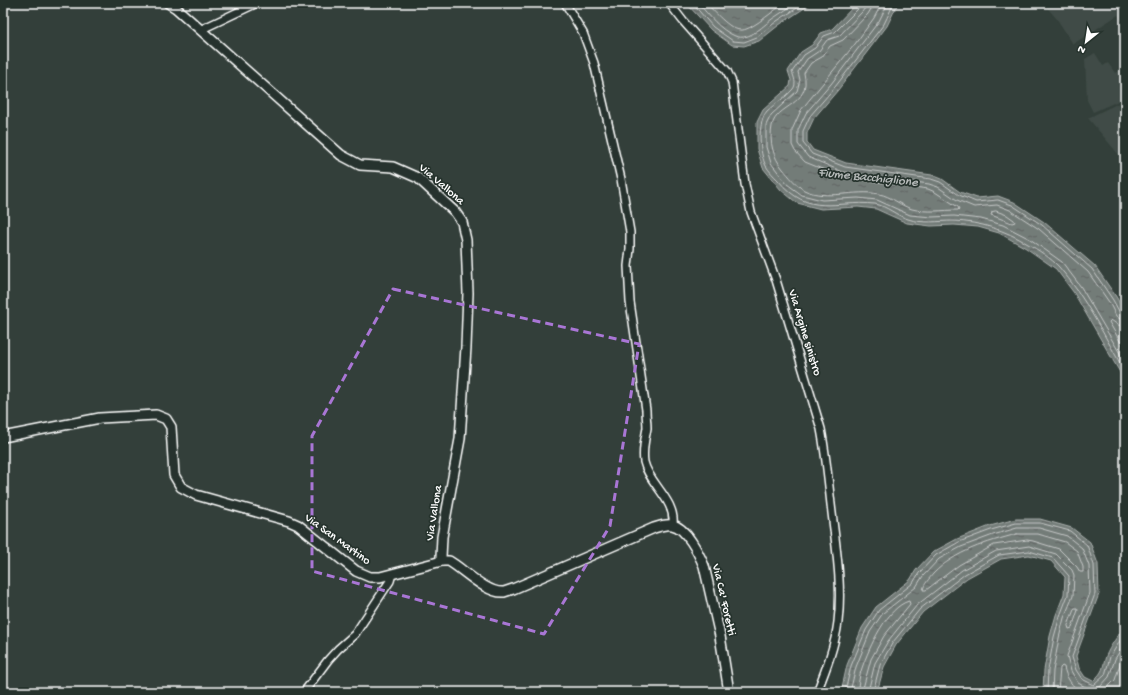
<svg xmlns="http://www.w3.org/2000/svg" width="1128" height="695" font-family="'Gochi Hand',sans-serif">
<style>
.built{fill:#404c47}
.water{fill:url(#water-ripples);stroke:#abb0ae}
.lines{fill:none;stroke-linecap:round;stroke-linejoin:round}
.shore{stroke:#c7cac9;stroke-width:1}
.minor-casing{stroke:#fff;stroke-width:10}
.tertiary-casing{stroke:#fff;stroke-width:12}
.minor{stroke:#26332d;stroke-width:7}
.tertiary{stroke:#26332d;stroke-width:9}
.marked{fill:none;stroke:#a976d5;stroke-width:3;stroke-dasharray:8 5;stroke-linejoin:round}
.labels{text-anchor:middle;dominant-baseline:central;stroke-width:3.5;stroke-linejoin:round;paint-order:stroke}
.street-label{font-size:12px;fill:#fff;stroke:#26332d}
.water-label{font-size:13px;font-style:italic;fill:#b9bdbc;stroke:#26332d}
</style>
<defs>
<pattern id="water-ripples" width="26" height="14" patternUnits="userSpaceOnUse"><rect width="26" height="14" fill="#737b78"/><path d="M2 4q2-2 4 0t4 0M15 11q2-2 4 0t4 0" fill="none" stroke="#606462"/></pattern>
</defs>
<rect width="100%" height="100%" fill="#333f3a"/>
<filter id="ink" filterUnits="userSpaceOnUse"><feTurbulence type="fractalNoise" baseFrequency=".025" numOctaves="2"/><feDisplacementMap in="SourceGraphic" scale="8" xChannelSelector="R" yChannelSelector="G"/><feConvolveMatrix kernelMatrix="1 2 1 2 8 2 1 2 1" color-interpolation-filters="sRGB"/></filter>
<g filter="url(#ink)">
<g class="built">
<path d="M1043 3H1125V26L1118 15 1073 44 1057 19Z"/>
<path d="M1095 53 1103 66 1108 63 1115 73 1125 67V98L1093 112 1087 100 1085 59Z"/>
<path d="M1125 100V162L1088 118Z"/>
</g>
<g class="water">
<path d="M686 3H812L779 25 759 41 744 46 732 45 711 30Z"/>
<path d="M857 3H898L887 26 838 90 814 118 807 133V142L813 150 846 163 932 175 942 179 960 192 977 198 998 196 1014 202 1044 222 1095 266 1117 298 1125 314V381L1074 293 1056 269 1026 248 999 233 978 227 954 225 931 226 907 223 876 209 858 207 821 209 797 203 781 190 763 168 757 149V122L763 110 790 86 791 80 788 71 801 52 812 45 821 33 832 29Z"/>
<path d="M1016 519H1040L1072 528 1090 542 1098 564 1099 594 1076 656 1079 668 1085 677 1093 681C1104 671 1102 669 1106 656 1110 646 1118 635 1125 627V692H1043L1044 670 1050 636 1056 615 1064 594 1065 577 1051 561 1029 555 1001 559 967 578 923 612 896 645 884 667 877 692H841L847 665 862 628 876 607 910 580 916 570 933 552 957 539 990 526Z"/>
</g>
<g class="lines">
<g class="shore">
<path d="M692 3 713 27 733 41 744 42 757 37 777 21 805 3"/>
<path d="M698 3C709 15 720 30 735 36 750 42 764 24 775 17 782 12 789 8 796 3"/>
<path d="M706 3C714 11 729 29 740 30 750 32 775 9 785 3"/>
<path d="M860 3 859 8 835 32 824 36 815 48 804 55 792 72C794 77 797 84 793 89 786 98 775 103 767 111 757 123 759 153 766 166 769 171 774 176 778 180 809 218 835 200 875 204 887 206 897 216 908 219 922 224 939 221 953 221 981 222 1005 230 1028 244 1037 249 1052 259 1059 267 1085 296 1106 339 1125 372"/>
<path d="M865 3V8L862 12 839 36 827 40 819 51 807 59 798 72 800 80 797 91 771 115 766 125V147L771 163 787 184 802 195 822 200 858 198 877 200 910 215 932 217 954 216 981 219 1003 225 1030 239 1062 262 1081 287 1125 362"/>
<path d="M871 3V9L868 14 843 40 830 46 822 57 811 63 804 73C812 106 776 104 772 126 769 142 773 157 783 169 789 176 796 185 804 190 827 201 855 189 879 194 891 196 901 206 912 209 927 213 943 210 958 210L959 209 958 207 935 192 928 189 842 177 805 162 795 151 792 145V130L801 110 855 44 874 18 882 3"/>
<path d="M888 3 879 21 831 84 806 113 798 130V144L808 157 843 172 929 184 938 187 957 200 974 207 997 205 1010 210 1039 229 1088 272 1109 302 1116 316 1120 319 1125 320"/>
<path d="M894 3 884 24 835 87 810 116 803 131V143L812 154 845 167 931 179 940 182 959 195 976 202 998 200 1012 205 1042 225 1092 269 1113 300 1120 313 1125 315"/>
<path d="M996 211 1007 215 1014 220 1015 222 1012 223 991 215 992 212Z"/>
<path d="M1125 326 1118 325 1111 320 1109 322 1125 350"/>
<path d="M1017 534H1038L1065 542 1077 551 1083 567V572H1080L1077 567 1059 549 1033 541 1027 540 994 545 959 565 926 590H923C924 584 929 579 933 574 955 551 987 542 1017 534Z"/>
<path d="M1075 608H1077L1078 610 1072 628 1069 629 1068 626Z"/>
<path d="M845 692 851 666 866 630 879 610 913 583 919 573 936 555 959 542 991 530 1016 523H1040L1070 531 1087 545 1094 565 1095 594 1072 657 1076 670 1082 679 1094 685 1105 675 1110 657 1125 633"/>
<path d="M850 692 856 667 870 632 883 613 916 587 923 576 939 559 961 547 993 535 1017 528H1039L1067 536 1082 548 1089 566 1090 593 1067 656 1071 671 1078 683 1091 690 1096 689 1100 687 1109 677 1115 659 1125 642"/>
<path d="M857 692C859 684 859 675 862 668 869 648 887 607 909 601L910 604 884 636 871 659 862 692"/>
<path d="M868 692 875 663 888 641 917 605 962 570 996 551 1029 546 1056 554 1072 570 1074 575 1073 596 1064 618 1059 638 1053 671 1052 692"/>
<path d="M873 692 880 665 893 642 920 609 965 574 999 555 1029 551 1053 558 1069 576 1068 595 1060 616 1054 637 1048 670 1047 692"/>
<path d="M1058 692 1060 668 1062 666 1064 667C1066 677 1072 687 1081 692"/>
<path d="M1103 692 1115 680 1121 661 1125 654"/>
</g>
<defs>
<g id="minor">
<path d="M565 3 583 33 594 63 621 179 630 232V249L628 266 630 302 646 410C646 416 647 422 647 428 645 439 642 450 644 462 649 484 676 500 673 525"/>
<path d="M669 3 683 21 727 71 732 82 745 184 751 212 776 280 821 429C827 460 829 490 833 521 837 554 842 588 838 622 835 646 826 669 817 692"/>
<path d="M200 30 257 3"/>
<path d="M304 692 328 660 338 649 355 634 390 581 392 574"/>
</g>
<g id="tertiary">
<path d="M168 3 176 8 341 155 360 165 393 167 418 178 455 212 462 222 466 240 468 293 466 347 460 439 442 537 441 557 442 561"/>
<path d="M3 437 100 418 156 415 166 419 171 427 174 475 181 487 196 495 289 521 298 525 356 571 370 577H380L442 561H449C463 569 487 594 504 592 507 591 510 590 513 589L654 528C660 526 666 524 672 525 686 527 699 554 704 566L720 636 729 692"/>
</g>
</defs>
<use href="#minor" class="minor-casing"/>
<use href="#tertiary" class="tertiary-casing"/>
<use href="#minor" class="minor"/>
<use href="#tertiary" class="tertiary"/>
</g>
</g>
<path class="marked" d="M393 289 639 344 610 526 544 634 312 571V436Z"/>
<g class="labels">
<g class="street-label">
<text transform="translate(441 185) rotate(41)">Via Vallona</text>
<text transform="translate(804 333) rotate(73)">Via Argine sinistro</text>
<text transform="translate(435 513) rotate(-81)">Via Vallona</text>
<text transform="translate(337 540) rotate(36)">Via San Martino</text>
<text transform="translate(723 600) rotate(77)">Via Ca' Foretti</text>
</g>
<g class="water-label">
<text transform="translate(868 178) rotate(6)">Fiume Bacchiglione</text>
</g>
</g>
<rect width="1128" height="695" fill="none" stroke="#26332d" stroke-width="16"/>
<rect x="8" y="8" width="1112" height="679" fill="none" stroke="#fff" stroke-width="1.5" filter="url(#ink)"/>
<g transform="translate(1086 42) rotate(210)" stroke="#26332d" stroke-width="3" paint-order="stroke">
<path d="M0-3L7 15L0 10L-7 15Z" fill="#ffffff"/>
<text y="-6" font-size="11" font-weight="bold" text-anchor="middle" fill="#ffffff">N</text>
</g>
</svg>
